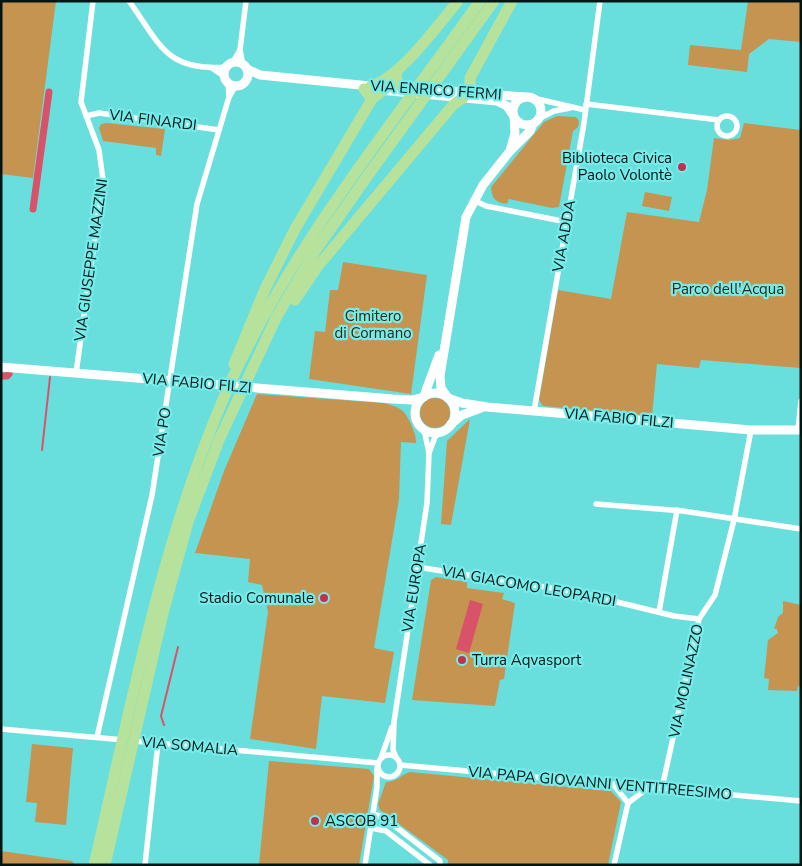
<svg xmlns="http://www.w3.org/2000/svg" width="802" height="866" font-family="'Nunito Sans',sans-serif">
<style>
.green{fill:#c59450}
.water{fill:#d85369}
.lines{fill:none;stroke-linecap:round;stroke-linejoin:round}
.stream{stroke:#d85369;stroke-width:2}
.canal{stroke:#d85369;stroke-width:7}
.street{stroke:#fff;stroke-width:5.5}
.secondary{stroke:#fff;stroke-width:9}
.highway{stroke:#b7e29b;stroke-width:11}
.poi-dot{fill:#c0304f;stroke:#76ecea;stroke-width:2}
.labels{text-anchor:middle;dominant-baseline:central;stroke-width:4.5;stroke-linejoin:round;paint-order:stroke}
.street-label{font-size:15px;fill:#001514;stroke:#76ecea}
.poi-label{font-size:15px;fill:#001514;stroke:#76ecea;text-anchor:end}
.park-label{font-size:15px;fill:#352612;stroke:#76ecea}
</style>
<rect width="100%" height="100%" fill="#68dfdd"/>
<g class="green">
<path d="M1 1H56L33 178 1 174Z"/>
<path d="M748 1H801V42L769 39 749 54 747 72 688 65 690 45 741 50Z"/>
<path d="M557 116 576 117 579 121 578 127 573 131 559 207 552 208 509 199 507 204C495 202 492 199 491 187L544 122Z"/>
<path d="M106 123 165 129 161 156 156 155V148L103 141 99 128 101 124Z"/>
<path d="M744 123 801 130V368L701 360 699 368 657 364 652 416 543 406 539 400 558 290 611 299 627 212 699 222 707 190 714 138 729 140 740 138Z"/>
<path d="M645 192 672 197 669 211 642 206Z"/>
<path d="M343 262 427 275 411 394 309 379 315 331 325 332 330 290H338Z"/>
<path d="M257 394 384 403C401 408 404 409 411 424 414 432 416 434 416 443L401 442 399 499 374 648 394 652 385 703 322 696 316 749 250 739 268 612 262 585 248 582 250 559 195 553 224 471Z"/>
<circle cx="435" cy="413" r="15"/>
<path d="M470 419 451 525 441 524 447 441Z"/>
<path d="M436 577 467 582V588L504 593 502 599 515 603 504 679 500 680 495 706 412 700 431 580Z"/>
<path d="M783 601 801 605V687L798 686 797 691 768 690 769 679 764 678 768 640 778 633 777 629H774L778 617 783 613Z"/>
<path d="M32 744 73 748 66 825 35 822 37 803 26 802Z"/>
<path d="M269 761 369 769 374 776 359 865H259Z"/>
<path d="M410 772 611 791 621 802 608 865H448V860L380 810 378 804 386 782C397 782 400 775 410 772Z"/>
<path d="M1 851 72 861 75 865H1Z"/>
</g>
<path class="water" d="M470 600 483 604 469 653 456 649Z"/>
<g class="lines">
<g class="stream">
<path d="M42 450 50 377"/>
<path d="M164 725 161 716 178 647"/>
</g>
<g class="canal">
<path d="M33 209 49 92"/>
<path d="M1 376H7L9 374"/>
</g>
<g class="street">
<path d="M129 1C160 44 166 72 226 67"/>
<path d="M240 50 243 65"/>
<path d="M233 62 240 50 246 1"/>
<path d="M212 68 225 77"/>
<path d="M228 82 229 97"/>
<path d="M533 98 585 110"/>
<path d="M586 104 719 120"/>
<path d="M86 116 99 113 219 130"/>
<circle cx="727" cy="126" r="10"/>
<path d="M540 118 554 111 570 108"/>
<path d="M473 200 486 206 567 222"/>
<path d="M76 373 103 180 99 150 81 102 93 1"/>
<path d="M534 411 584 123 600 1"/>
<path d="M798 430 801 401"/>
<path d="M429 453 435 437 441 432"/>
<path d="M596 504 683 511 801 529"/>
<path d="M417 567 576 592 674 616 699 619"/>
<path d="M659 612 677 510"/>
<path d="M1 729 124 740"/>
<path d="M97 737 152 495 197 204 229 97 236 85"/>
<path d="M134 741 378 763"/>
<circle cx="389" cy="766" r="11"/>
<path d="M396 757 393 750 394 722 427 503 429 453 425 434 421 427"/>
<path d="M381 758 392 727"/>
<path d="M400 765 801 801"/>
<path d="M613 784 628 803"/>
<path d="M662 788 699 619 715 595 734 520 751 430"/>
<path d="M373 814 383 817 440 861V865"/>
<path d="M371 828 386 831 430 865"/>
<path d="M145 865 158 743"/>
<path d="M365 865 377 787V768"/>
<path d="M614 865 628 803 649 787"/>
</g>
<g class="secondary">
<circle cx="236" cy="74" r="12"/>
<path d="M247 69 260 75 370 86"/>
<path d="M425 89 525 97"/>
<path d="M380 90 497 101 507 106 513 115"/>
<circle cx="527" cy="111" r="14"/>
<path d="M510 151 515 133 514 117"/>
<path d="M1 367 393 399 412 400 424 397"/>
<circle cx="435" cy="413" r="20"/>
<path d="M424 396 439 355"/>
<path d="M448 398 462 403 487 407 751 430H801"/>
<path d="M448 398 441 388 440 376 466 217 483 185 510 151 530 131 533 124"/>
<path d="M451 424 462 415 481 408"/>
</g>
<g class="highway">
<path d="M397 71 396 80 403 89 420 92"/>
<path d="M371 86C400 78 438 25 458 1"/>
<path d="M364 89 372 99"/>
<path d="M474 92 470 86V78L512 1"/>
<path d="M295 300 318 266 453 105 463 98"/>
<path d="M234 364 265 289 295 229 372 99 389 86"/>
<path d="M94 865C131 707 160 546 224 397 287 251 389 129 480 1"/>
<path d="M105 865 163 613 188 522 219 440 276 318 315 251 366 178 494 1"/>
</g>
</g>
<g class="poi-dot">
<circle cx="682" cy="167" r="5"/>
<circle cx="324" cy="598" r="5"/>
<circle cx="462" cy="660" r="5"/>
<circle cx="315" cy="821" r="5"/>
</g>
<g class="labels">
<g class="street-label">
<text transform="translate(436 90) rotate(4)">VIA ENRICO FERMI</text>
<text transform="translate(153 120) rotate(7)">VIA FINARDI</text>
<text transform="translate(564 236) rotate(-80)">VIA ADDA</text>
<text transform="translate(91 260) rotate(-82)">VIA GIUSEPPE MAZZINI</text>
<text transform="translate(197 383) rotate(5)">VIA FABIO FILZI</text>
<text transform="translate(619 418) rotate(5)">VIA FABIO FILZI</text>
<text transform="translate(162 432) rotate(-81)">VIA PO</text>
<text transform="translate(529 586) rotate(10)">VIA GIACOMO LEOPARDI</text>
<text transform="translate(414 588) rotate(-81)">VIA EUROPA</text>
<text transform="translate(686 681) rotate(-78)">VIA MOLINAZZO</text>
<text transform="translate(190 746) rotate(5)">VIA SOMALIA</text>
<text transform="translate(600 783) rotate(5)">VIA PAPA GIOVANNI VENTITREESIMO</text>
</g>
<g class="poi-label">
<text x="672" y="158">Biblioteca Civica<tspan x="672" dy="17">Paolo Volontè</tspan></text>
<text x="314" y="598">Stadio Comunale</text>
<text x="472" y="660" text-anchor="start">Turra Aqvasport</text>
<text x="325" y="821" text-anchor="start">ASCOB 91</text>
</g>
<g class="park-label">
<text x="728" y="289">Parco dell'Acqua</text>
<text x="373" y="316">Cimitero<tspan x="373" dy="17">di Cormano</tspan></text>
</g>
</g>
<rect width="802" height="866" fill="none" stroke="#001514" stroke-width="5"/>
</svg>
